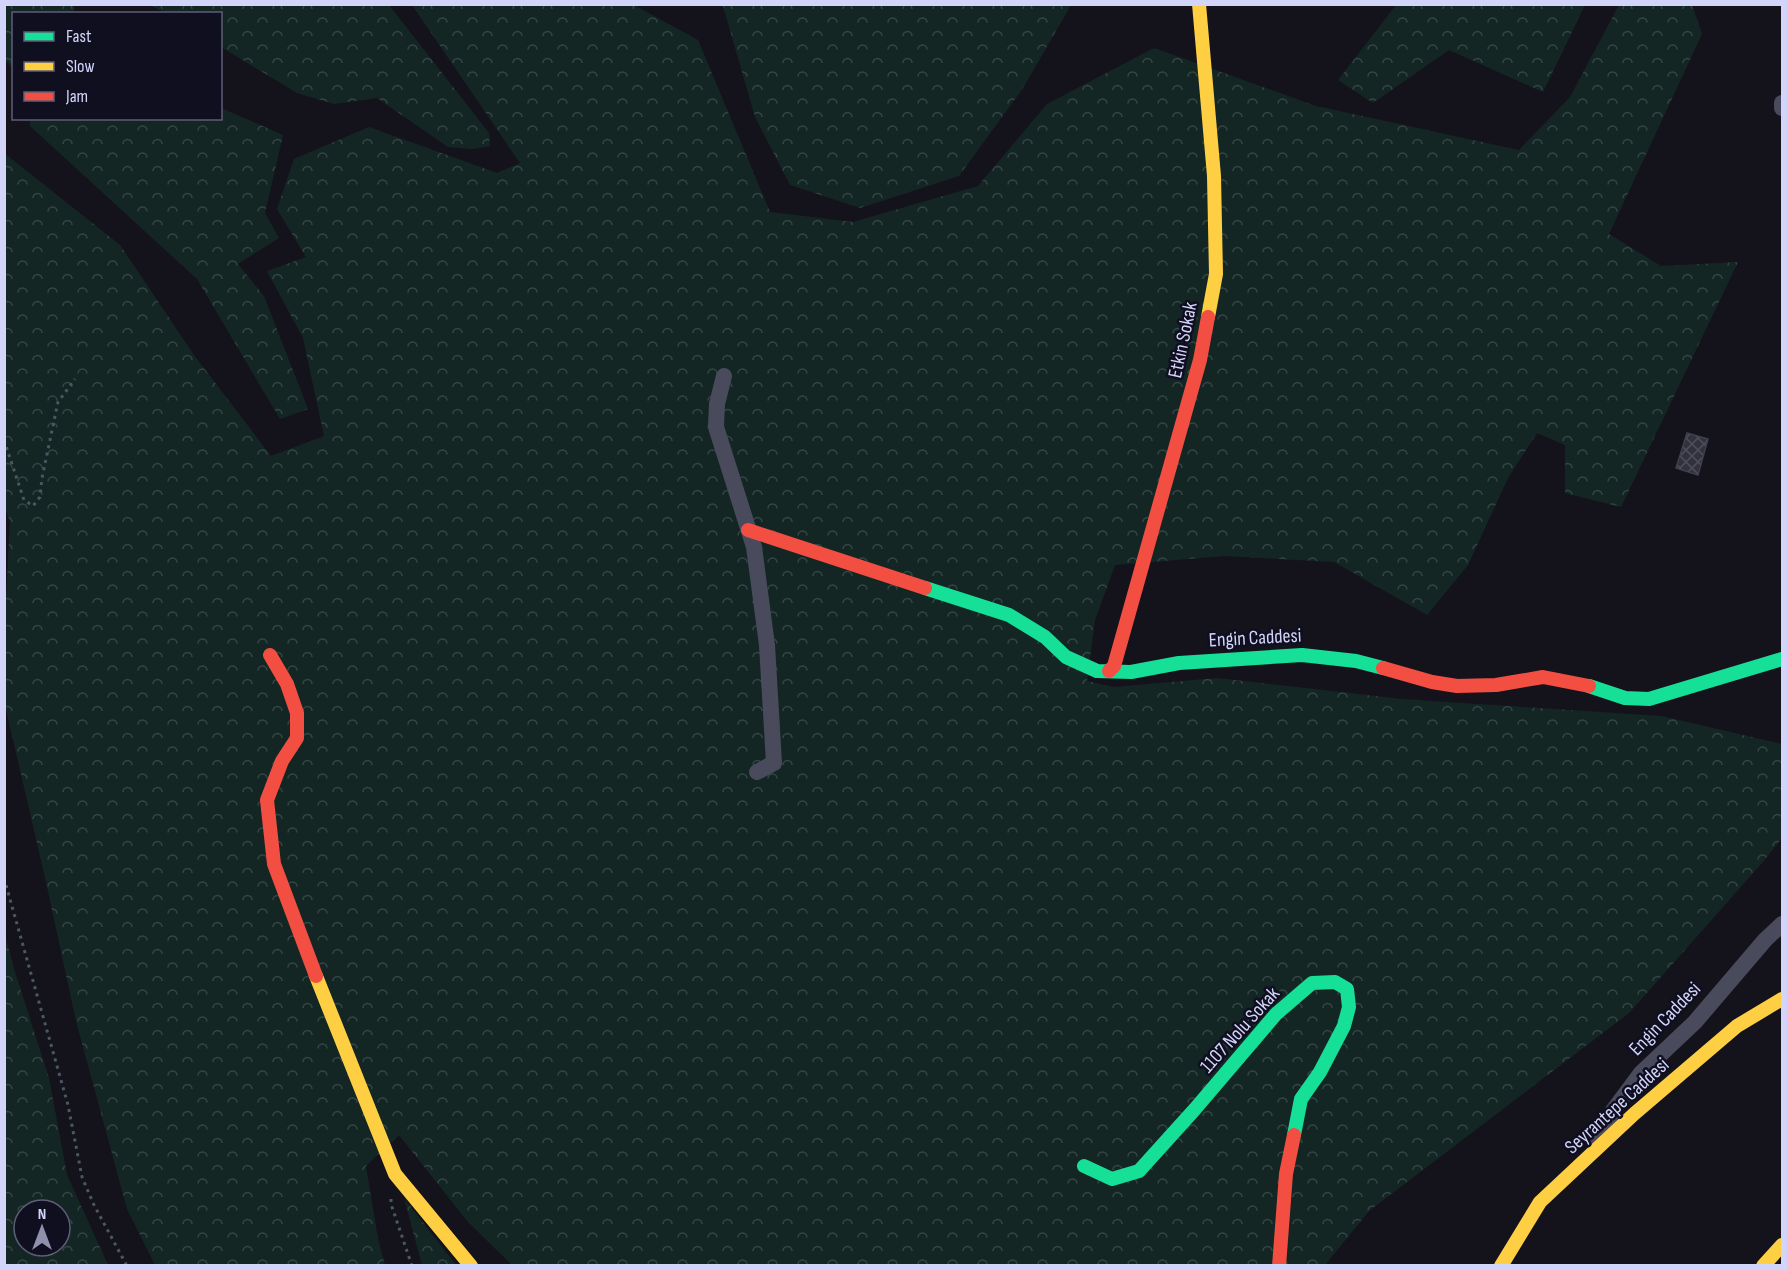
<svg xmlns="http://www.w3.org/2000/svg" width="1787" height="1270" font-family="'Sofia Sans Condensed',sans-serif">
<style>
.forest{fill:url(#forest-crowns);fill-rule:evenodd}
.building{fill:url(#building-cross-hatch);stroke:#3e3f4f;stroke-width:1.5}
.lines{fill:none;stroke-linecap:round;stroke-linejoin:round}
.path{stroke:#4a5860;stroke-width:3;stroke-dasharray:3 4.5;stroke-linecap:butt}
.street{stroke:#494b5c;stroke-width:16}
.fast{stroke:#16e098;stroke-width:14}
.slow{stroke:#ffcf43;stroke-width:14}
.jam{stroke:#f24e42;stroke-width:14}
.labels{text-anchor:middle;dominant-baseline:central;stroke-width:5;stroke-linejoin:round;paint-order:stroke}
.street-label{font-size:20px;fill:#d3d4fa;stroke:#100f20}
</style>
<defs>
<pattern id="forest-crowns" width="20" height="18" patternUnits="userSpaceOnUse" patternTransform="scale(1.5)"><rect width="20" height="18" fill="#132624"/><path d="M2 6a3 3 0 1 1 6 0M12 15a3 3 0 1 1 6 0" fill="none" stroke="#344545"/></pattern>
<pattern id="building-cross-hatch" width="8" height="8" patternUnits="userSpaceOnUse" patternTransform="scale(1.5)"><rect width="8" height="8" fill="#32313e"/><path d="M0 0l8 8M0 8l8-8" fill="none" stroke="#4f4e5b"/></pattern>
</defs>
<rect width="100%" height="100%" fill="#14131c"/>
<g class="forest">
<path d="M5 4H75V5L73 13 14 14 13 68 5 60Z"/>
<path d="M151 5H389L489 133 490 146 472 149 448 147 377 98 334 104 297 93 221 47 220 14 165 13Z"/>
<path d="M412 5H634L698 40 770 212 853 222 978 186 1047 104 1154 48 1316 106 1519 150 1570 97 1619 5H1692L1702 34 1609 234 1661 266 1738 262 1621 507 1565 493V445L1537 433 1508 478 1468 565 1427 615 1334 562 1225 556 1115 565 1095 620 1087 681 1114 687 1217 678 1402 699 1661 716 1782 744V838L1762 863 1629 1013 1369 1211 1325 1265H512L468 1222 399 1135 366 1166 378 1239 385 1265H155L127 1209 76 1021 46 882 5 705V617L10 522 4 504V153L120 245 194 355 271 456 324 436 303 338 267 271 306 257 277 209 294 159 369 127 497 173 520 163Z"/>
<path d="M720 5H1071L1023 88 959 176 860 208 790 185 755 117 723 6Z"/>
<path d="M1396 5V4L1585 5 1543 92 1449 50 1373 103 1338 80Z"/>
<path d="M221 108 283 135 265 213 279 238 238 264 264 296 308 409 280 419 197 279 30 126V119L220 118Z"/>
<path d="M4 931 15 972 49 1078 67 1175 108 1265H5ZM24 1210H60V1246H24Z"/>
<path d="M404 1198 456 1265H422Z"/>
</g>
<path class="building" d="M1687 433 1708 439 1698 475 1676 468Z"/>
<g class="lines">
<g class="path">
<path d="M4 440 24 500 33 506 40 497 42 478 58 402 75 379"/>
<path d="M4 878 68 1105 82 1177 94 1205 127 1266"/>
<path d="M391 1199V1204L412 1266"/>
</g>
<g class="street">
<path d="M1782 103V108"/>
<path d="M724 376 717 404 716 427 754 547 767 645 774 763 757 772"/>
<path d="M1598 1141 1612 1112 1641 1073 1695 1022 1765 940 1782 924"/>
</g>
<g class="fast">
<path d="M925 588 1009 615 1045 637 1066 657 1097 671 1131 672 1179 663 1302 655 1356 661 1383 668"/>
<path d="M1589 686 1625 698 1649 699 1782 659"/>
<path d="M1084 1166 1112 1179 1139 1171 1195 1109 1276 1014 1312 983 1335 982 1347 989 1349 1007 1344 1026 1320 1072 1301 1099 1294 1135"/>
</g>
<g class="slow">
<path d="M1199 4 1214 176 1216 274 1208 317"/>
<path d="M316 976 395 1174 471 1266"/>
<path d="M1501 1266 1540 1202 1634 1114 1737 1026 1782 999"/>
<path d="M1763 1266 1782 1245"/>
</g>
<g class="jam">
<path d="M748 530 925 588"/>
<path d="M270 655 287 684 297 713V738L282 761 267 800 274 864 316 976"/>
<path d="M1383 668 1432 682 1457 686 1496 685 1543 677 1589 686"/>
<path d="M1109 671 1114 666 1200 360 1208 317"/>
<path d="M1279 1266 1286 1174 1294 1135"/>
</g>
</g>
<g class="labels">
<g class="street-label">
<text transform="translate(1183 340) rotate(-78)">Etkin Sokak</text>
<text transform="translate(1255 638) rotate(-3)">Engin Caddesi</text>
<text transform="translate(1665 1019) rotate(-46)">Engin Caddesi</text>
<text transform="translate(1240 1030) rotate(-48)">1107 Nolu Sokak</text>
<text transform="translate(1617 1106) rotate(-42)">Seyrantepe Caddesi</text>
</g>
</g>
<rect width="1787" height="1270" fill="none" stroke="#d3d4fa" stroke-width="12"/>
<rect x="12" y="12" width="210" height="108" fill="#100f20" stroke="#5e5e77" stroke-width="1.5"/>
<rect x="24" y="32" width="30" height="9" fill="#16e098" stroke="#5e5e77" stroke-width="1.5"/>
<text x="66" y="42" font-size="18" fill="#d3d4fa">Fast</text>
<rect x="24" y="62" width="30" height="9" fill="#ffcf43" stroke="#5e5e77" stroke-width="1.5"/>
<text x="66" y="72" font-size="18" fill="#d3d4fa">Slow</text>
<rect x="24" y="92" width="30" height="9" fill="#f24e42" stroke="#5e5e77" stroke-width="1.5"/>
<text x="66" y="102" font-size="18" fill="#d3d4fa">Jam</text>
<g transform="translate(42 1228)"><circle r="28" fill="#100f20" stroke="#5e5e77" stroke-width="1.5"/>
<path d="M0-4.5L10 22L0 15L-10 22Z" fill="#9090ac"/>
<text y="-9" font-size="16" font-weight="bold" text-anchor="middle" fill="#d3d4fa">N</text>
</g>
</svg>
